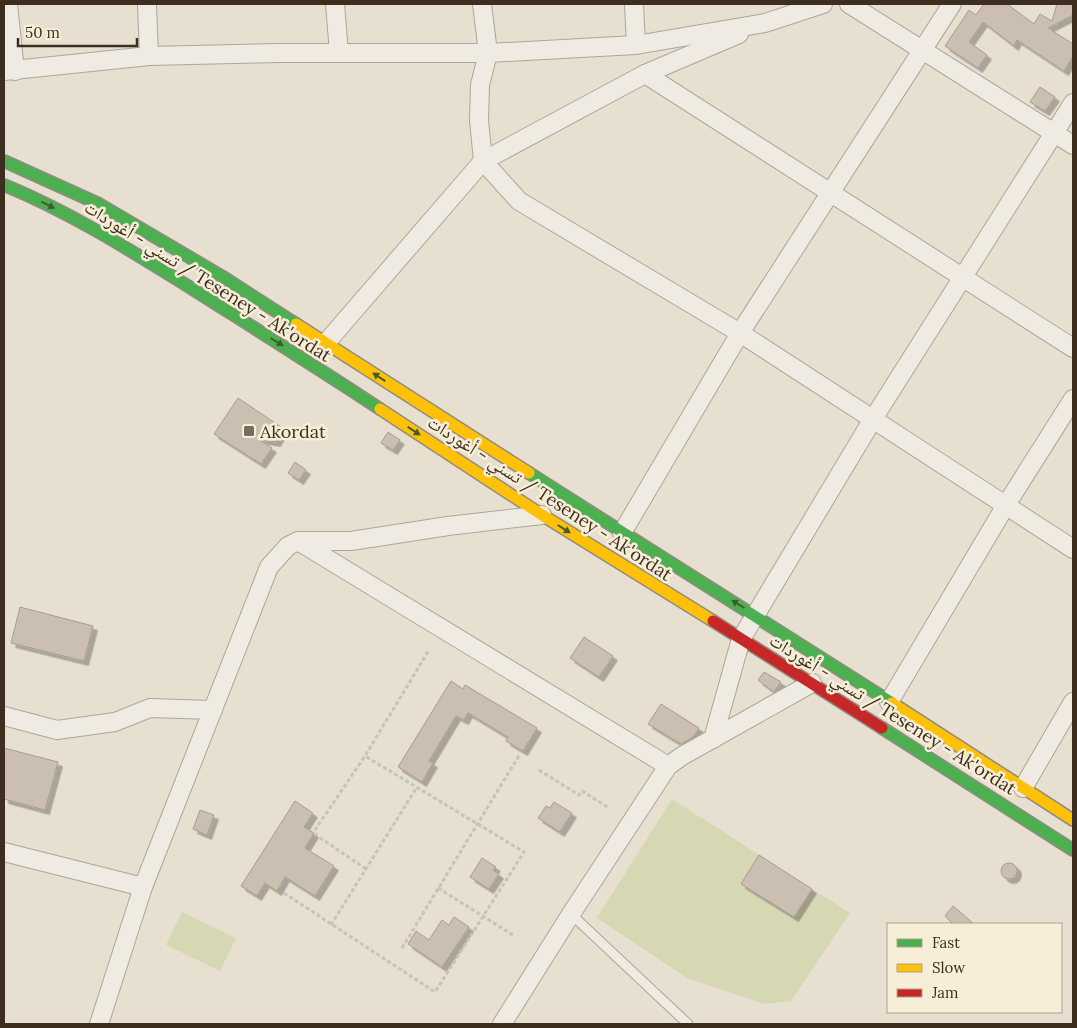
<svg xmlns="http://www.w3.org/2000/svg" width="1077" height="1028" font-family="Lora,'Noto Naskh Arabic',serif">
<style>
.green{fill:#d6d7b3}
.building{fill:#cbbfb2;stroke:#a89c90;filter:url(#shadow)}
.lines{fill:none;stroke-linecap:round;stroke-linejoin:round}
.lane-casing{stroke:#ada599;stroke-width:11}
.street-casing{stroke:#ada599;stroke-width:20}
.fast-casing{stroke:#928b80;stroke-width:14}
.slow-casing{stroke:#928b80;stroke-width:14}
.jam-casing{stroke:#928b80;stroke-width:14}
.path{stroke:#c8c2b9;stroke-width:3;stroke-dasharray:4 2.5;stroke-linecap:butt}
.lane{stroke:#efebe3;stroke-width:9}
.street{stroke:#efebe3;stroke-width:18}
.fast{stroke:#4caf50;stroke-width:11}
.slow{stroke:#ffc107;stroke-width:11}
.jam{stroke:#c62828;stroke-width:11}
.oneway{fill:#425b31}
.poi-dot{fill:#786c5e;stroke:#f7eed8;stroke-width:2}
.labels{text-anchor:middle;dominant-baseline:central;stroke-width:5;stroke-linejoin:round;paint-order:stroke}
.street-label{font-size:18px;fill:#3d2e20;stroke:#f7eed8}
.poi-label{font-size:18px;fill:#3d2e20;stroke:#f7eed8;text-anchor:start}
</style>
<defs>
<filter id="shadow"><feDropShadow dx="4.5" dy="4.5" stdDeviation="0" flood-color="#0004"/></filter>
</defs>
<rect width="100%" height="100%" fill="#e7e0d1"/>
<g class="green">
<path d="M672 799 850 913 791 1001 764 1004 687 978 597 918Z"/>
<path d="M182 912 236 938 220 971 166 945Z"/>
</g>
<g class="building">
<path d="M984 4H1007L1034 24 1040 14 1052 21 1057 4H1073V15L1048 28 1073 44V56L1064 71 1017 40 1014 46 983 22 969 42 987 55 978 68 945 46 969 10 976 15Z"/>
<path d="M1040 87 1055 97 1045 111 1030 102Z"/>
<path d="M238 398 284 429 276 442 258 439 272 448 261 464 214 434Z"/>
<path d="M388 432 400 440 393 450 381 443Z"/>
<path d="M295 462 306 470 299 480 288 473Z"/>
<path d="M20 607 93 626 84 661 11 643Z"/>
<path d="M584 637 613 656 599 677 570 658Z"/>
<path d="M764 672 781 682 774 692 758 680Z"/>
<path d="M451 681 463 689 465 685 537 728 523 751 506 741 508 737 468 713 464 720 456 716 429 761 433 763 422 782 398 767Z"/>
<path d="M661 704 699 728 693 737 681 744 648 724Z"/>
<path d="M4 748 58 762 45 810 4 799Z"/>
<path d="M295 801 313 813 304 827 314 833 305 848 334 866 315 896 285 877 277 891 265 883 257 896 241 886Z"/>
<path d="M554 802 572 813 560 832 538 818 546 806 550 808Z"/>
<path d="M200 810 214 815 207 835 193 829Z"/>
<path d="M759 855 812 889 794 917 741 884Z"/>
<path d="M482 858 496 867 493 870 499 874 489 889 470 877Z"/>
<circle cx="1009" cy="871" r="8"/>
<path d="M953 906 974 924H953L945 916Z"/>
<path d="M454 917 469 927 442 967 408 944 416 931 429 940 442 920 449 925Z"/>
</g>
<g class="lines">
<defs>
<path id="lane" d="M571 914 688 1024"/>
<g id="street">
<path d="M8 4 15 71"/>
<path d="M147 4 149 56"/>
<path d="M335 4 339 53"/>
<path d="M482 4 488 53 480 85 479 120 483 161 519 201 740 333 1073 549"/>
<path d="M634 4 636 45"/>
<path d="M849 4 1073 145"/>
<path d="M4 71 149 56 281 53H488L636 45 765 23 823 4"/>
<path d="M645 74 1073 348"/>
<path d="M319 351 483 161 645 74 739 34"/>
<path d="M622 533 740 333 952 4"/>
<path d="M298 541 668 766"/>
<path d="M889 702 1006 505 1073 399"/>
<path d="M4 716 57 730 115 722 150 708 213 710"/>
<path d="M713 739 741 639 873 419 1073 103"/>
<path d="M1023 788 1073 702"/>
<path d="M4 852 143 887"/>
<path d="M99 1024 143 887 269 567 288 546 298 541H351L448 526 542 515"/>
<path d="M502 1024 571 914 668 766 682 756 812 683"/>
</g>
<g id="fast">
<path d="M4 161 99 204 223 277 296 324"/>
<path d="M4 185C70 212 130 250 191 288 254 328 318 368 380 409"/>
<path d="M529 473 892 703"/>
<path d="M882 728 1073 850"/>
</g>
<g id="slow">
<path d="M296 324 529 473"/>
<path d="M380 409 542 515 713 621"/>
<path d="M892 703 1073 820"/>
</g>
<path id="jam" d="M713 621 882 728"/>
</defs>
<use href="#lane" class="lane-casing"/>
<use href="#street" class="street-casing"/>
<use href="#fast" class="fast-casing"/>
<use href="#slow" class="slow-casing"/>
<use href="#jam" class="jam-casing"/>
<g class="path">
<path d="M539 770 579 795 582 791 609 808"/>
<path d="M366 869 316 835 315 830 365 756 429 650"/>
<path d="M438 888 513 935"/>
<path d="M284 893 435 992 524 852 365 756"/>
<path d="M331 925 417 787"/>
<path d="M402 948 520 754"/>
</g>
<use href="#lane" class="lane"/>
<use href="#street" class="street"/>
<use href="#fast" class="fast"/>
<use href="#slow" class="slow"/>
<use href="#jam" class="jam"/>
</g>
<defs><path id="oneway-solid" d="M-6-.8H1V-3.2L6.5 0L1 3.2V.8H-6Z" transform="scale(1.25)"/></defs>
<g class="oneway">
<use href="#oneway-solid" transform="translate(48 205) rotate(27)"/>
<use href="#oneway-solid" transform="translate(277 342) rotate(32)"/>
<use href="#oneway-solid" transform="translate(379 377) rotate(-147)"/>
<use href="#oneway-solid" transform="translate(414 431) rotate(33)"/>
<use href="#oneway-solid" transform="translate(564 529) rotate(32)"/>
<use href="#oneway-solid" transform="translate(738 604) rotate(-148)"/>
</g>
<rect class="poi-dot" x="243" y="425" width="12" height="12" rx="2.5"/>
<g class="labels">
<g class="street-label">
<text transform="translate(208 281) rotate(32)">تسني - أغوردات / Teseney - Ak'ordat</text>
<text transform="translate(550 498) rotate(33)">تسني - أغوردات / Teseney - Ak'ordat</text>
<text transform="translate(893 714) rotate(32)">تسني - أغوردات / Teseney - Ak'ordat</text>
</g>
<g class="poi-label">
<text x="260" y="431">Akordat</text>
</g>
</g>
<rect width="1077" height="1028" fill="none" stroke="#3d2e20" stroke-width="10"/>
<rect x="887" y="923" width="175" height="90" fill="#f7eed8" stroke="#ada18e"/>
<rect x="897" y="939" width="25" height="8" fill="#4caf50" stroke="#ada18e"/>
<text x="932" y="948" font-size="15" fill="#3d2e20">Fast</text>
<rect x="897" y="964" width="25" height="8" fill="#ffc107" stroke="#ada18e"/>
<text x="932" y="973" font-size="15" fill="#3d2e20">Slow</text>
<rect x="897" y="989" width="25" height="8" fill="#c62828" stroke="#ada18e"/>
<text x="932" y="998" font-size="15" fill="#3d2e20">Jam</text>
<path d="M18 38v8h119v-8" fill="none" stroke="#3d2e20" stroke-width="2.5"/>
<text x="25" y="38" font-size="15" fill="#3d2e20" stroke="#f7eed8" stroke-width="4" paint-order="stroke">50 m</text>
</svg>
